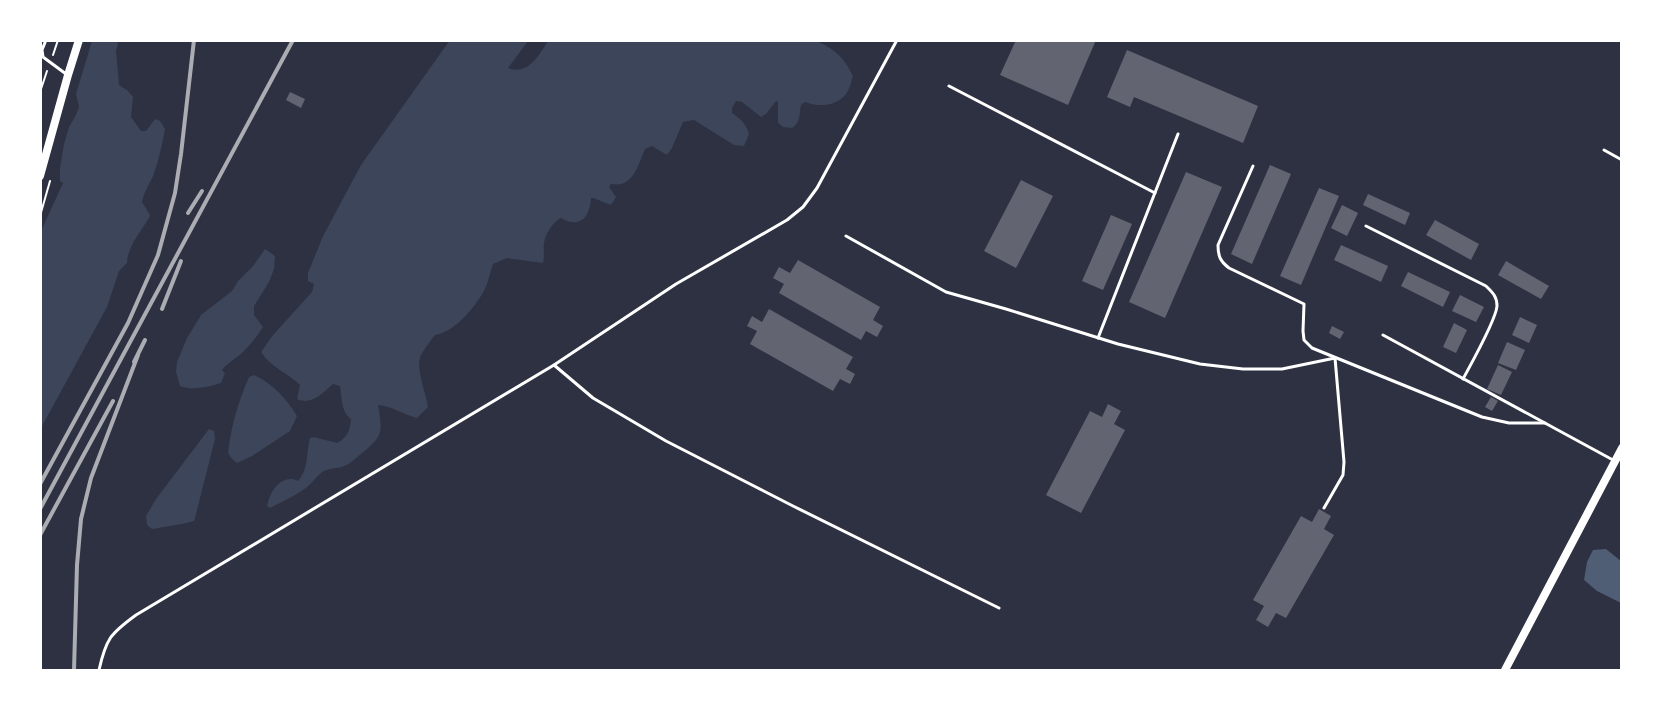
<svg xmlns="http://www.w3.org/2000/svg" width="1662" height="711" font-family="Helvetica,sans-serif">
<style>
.green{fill:#3c4559}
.water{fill:#4f5d75}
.building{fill:#626471}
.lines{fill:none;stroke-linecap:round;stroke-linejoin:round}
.path{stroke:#fff;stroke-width:2}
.service{stroke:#fff;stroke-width:3}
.tertiary{stroke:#fff;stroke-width:8}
.secondary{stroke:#fff;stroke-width:8}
.rail{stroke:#abadb3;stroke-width:4}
</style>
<rect width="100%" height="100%" fill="#2d3142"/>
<g class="green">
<path d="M450 40 528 41 508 68C528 76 539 55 548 41H817C835 50 843 56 853 76 851 82 850 89 846 94 836 107 818 107 805 102L801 105C799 114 801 122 792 128L783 127 778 123V102L776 101 766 114 761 117 742 102 736 101 732 108V113C740 118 747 125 749 134L744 146 734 145 694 120 683 122 672 148 667 155 652 146 645 149C640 160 635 181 621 184 617 185 614 184 611 184L609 187 616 197 611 205 593 198H591C590 218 579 229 561 218 552 223 546 233 544 243 543 250 545 256 543 263L507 258 493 264C490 273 488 283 484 291 474 308 455 332 435 335 430 341 425 348 421 355 415 369 426 392 428 407L417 418C404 415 392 406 378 405 383 433 383 436 361 454 355 459 350 464 342 467 334 469 326 468 320 474 314 479 310 486 303 490 293 497 281 502 270 508L267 506C270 492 281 473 298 481 309 469 306 453 310 438L314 437 337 443C348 437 350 430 351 419 341 412 342 398 340 386L333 384C323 393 311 406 297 399L300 385C288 373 270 367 261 352L273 335 312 292 314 284 308 281V273L323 236 361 165Z"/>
<path d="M92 41H117L118 45 116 50 119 85 128 91 133 97 131 117 141 131H146L155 119 160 121 165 129C162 145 159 160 153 176 149 185 144 192 142 202L150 215 149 218C141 231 127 248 127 263L119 271 107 307 41 428V231L63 183 60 181V168L64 144 69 127 76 115 79 107 76 94Z"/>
<path d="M265 249 275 256 274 269 269 282 254 306V315L263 327C257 337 249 346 241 354 234 360 227 363 222 370L225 373 221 383C208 387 193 391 180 386L176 372 177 362 187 338 201 315 232 291 238 281 253 266Z"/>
<path d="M254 375C273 384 286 398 297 416L290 431 252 456 237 463 232 459 228 453C231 426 238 402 249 377Z"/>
<path d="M209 429 214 431 215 439 195 518 194 521 182 524 152 529 147 525 146 516 156 499Z"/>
</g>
<path class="water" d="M1606 549 1621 561V603L1597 591 1584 580 1587 562 1593 550Z"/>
<g class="building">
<path d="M1016 40H1096L1068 105 1000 75Z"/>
<path d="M1127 50 1258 106 1243 143 1134 97 1130 107 1107 97Z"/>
<path d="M290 92 305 99 301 108 286 100Z"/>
<path d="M1270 165 1291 174 1252 264 1231 254Z"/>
<path d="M1186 172 1222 187 1165 318 1129 302Z"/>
<path d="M1021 180 1053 196 1016 268 984 251Z"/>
<path d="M1319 188 1339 196 1301 285 1280 276Z"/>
<path d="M1368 194 1410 213 1405 225 1363 205Z"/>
<path d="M1342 205 1358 213 1347 236 1331 228Z"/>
<path d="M1111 215 1132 224 1103 290 1082 281Z"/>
<path d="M1435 220 1479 244 1471 260 1426 235Z"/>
<path d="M1341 245 1388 266 1381 282 1334 260Z"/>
<path d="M798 260 880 307 873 320 883 326 877 337 866 331 861 340 779 293 784 284 773 278 779 267 790 273Z"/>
<path d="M1506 261 1549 286 1541 299 1498 275Z"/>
<path d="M1408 272 1450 292 1443 307 1401 286Z"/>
<path d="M1460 295 1484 307 1476 322 1452 311Z"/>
<path d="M769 309 853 357 846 369 855 374 850 384 840 379 833 391 750 344 757 331 747 326 752 316 762 322Z"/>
<path d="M1520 317 1537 325 1529 343 1512 335Z"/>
<path d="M1454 323 1467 330 1456 353 1443 347Z"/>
<path d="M1332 326 1344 332 1340 339 1329 333Z"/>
<path d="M1507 342 1525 350 1516 370 1498 363Z"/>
<path d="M1498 365 1512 372 1501 395 1487 389Z"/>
<path d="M1491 397 1498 401 1492 411 1485 407Z"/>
<path d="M1108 404 1121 411 1114 424 1125 430 1081 513 1046 495 1090 411 1102 417Z"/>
<path d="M1319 509 1331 516 1324 529 1334 535 1286 618 1276 613 1268 627 1256 620 1264 606 1253 600 1301 516 1312 522Z"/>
</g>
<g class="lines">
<g class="path">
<path d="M53 55 58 40"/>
<path d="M40 92 47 71"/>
<path d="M40 216 50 181"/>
</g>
<g class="service">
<path d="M46 40 42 50 43 57 66 74"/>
<path d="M949 86 1155 193"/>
<path d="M1604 150 1622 160"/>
<path d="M1253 166 1218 245C1218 256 1220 261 1229 268L1304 304 1303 331 1304 340 1312 348 1482 417 1509 423H1545"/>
<path d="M1366 226 1486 286C1492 292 1497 296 1497 306 1496 320 1471 364 1463 379"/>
<path d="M846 236 946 292 1006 309 1118 344 1200 364 1243 369H1282L1335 358 1344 462 1343 475 1324 508"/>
<path d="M1383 335 1613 460"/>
<path d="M1098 338 1178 134"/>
<path d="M554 365 593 398 666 441 793 506 999 608"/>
<path d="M99 670C106 639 110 634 136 615L554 365 676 284 787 220 803 207 817 188 897 40"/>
</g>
<path class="tertiary" d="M1505 670 1622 448"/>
<path class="secondary" d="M40 176 68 75 79 40"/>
<g class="rail">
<path d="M188 213 202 191"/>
<path d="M162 309 181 261"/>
<path d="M134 362 145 340"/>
<path d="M40 484 128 323 158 255 175 193 181 154 194 40"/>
<path d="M40 509 293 40"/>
<path d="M40 535 113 401"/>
<path d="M74 670 77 565 81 519 91 478 138 355"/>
</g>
</g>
<rect width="1662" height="711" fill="none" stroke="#ffffff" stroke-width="84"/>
</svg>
